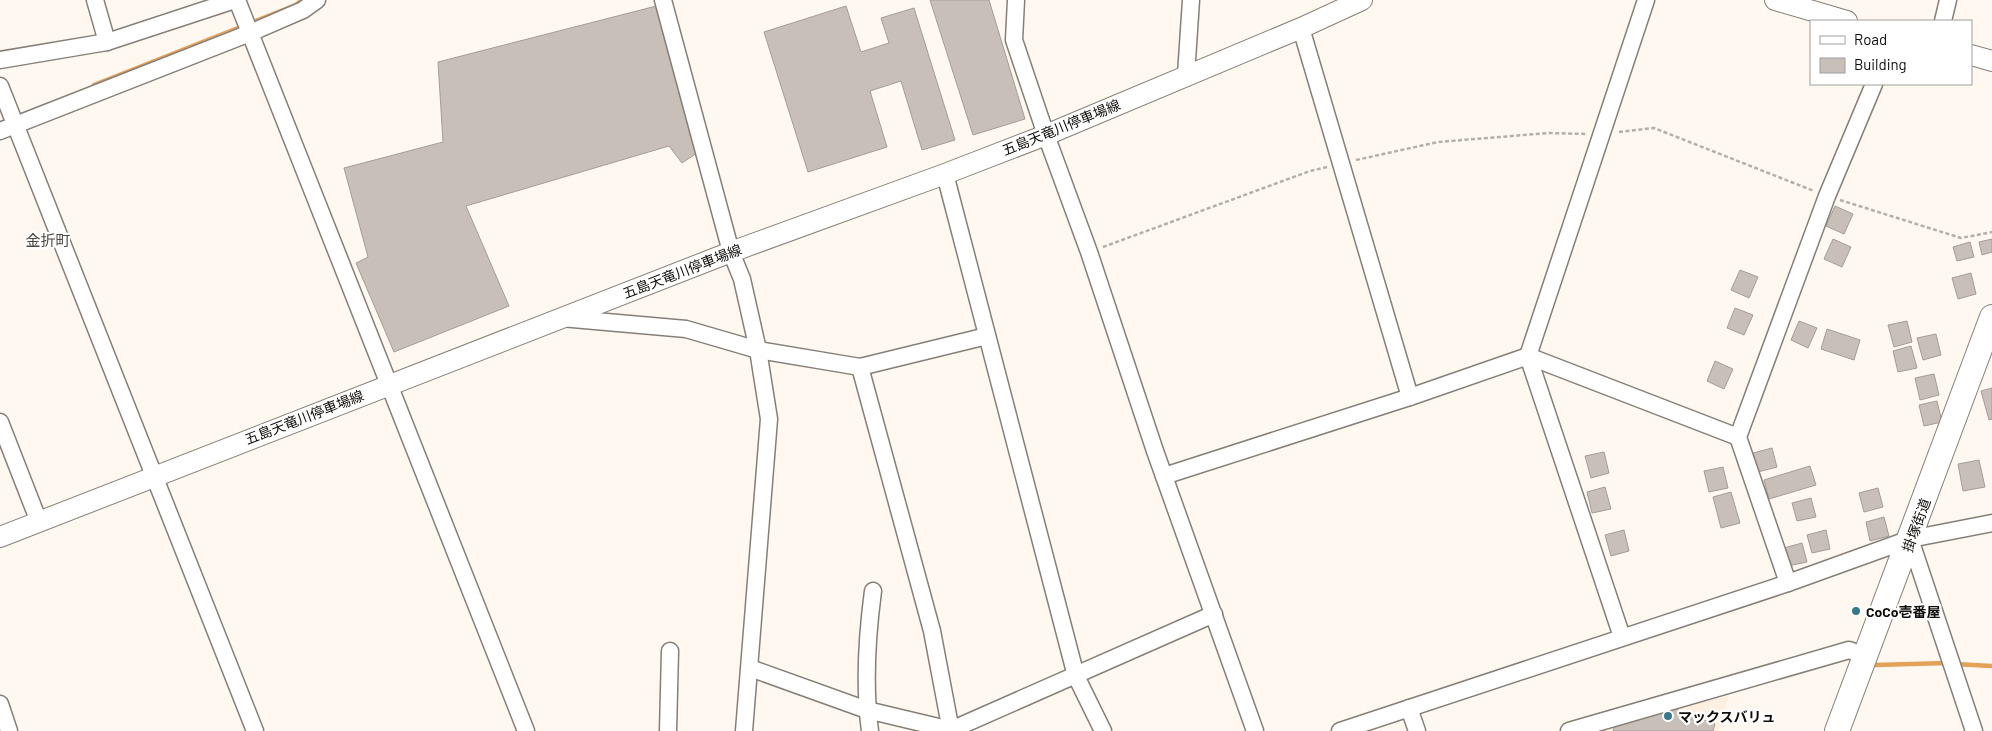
<svg xmlns="http://www.w3.org/2000/svg" width="1992" height="731" font-family="Barlow,'Noto Sans JP',sans-serif">
<style>
.built{fill:#feefe1}
.lines{fill:none;stroke-linecap:round;stroke-linejoin:round}
.stream{stroke:#e4a158;stroke-width:4.5}
.building{fill:#c8c0b8;stroke:#a49c95}
.minor-casing{stroke:#867f77;stroke-width:19}
.major-casing{stroke:#867f77;stroke-width:22}
.highway-casing{stroke:#867f77;stroke-width:26}
.path{stroke:#b5afa9;stroke-width:2.5;stroke-dasharray:4 2.5;stroke-linecap:butt}
.minor{stroke:#fff;stroke-width:16}
.major{stroke:#fff;stroke-width:20}
.highway{stroke:#fff;stroke-width:24}
.poi-dot{fill:#36798a;stroke:#fff;stroke-width:2}
.labels{text-anchor:middle;dominant-baseline:central;stroke-width:4.5;stroke-linejoin:round;paint-order:stroke}
.street-label{font-size:14px;fill:#0f0c09;stroke:#fff}
.poi-label{font-size:14px;font-weight:bold;fill:#0f0c09;stroke:#fff;text-anchor:start}
.neighbourhood-label{font-size:15px;fill:#4f4841;stroke:#fff}
</style>
<rect width="100%" height="100%" fill="#fff8f1"/>
<path class="built" d="M1729 696 1719 731H1584L1673 706Z"/>
<g class="lines">
<g class="stream">
<path d="M94 85 296 5 302 0"/>
<path d="M1870 663 1875 665 1947 663"/>
<path d="M1954 664 1992 666"/>
</g>
</g>
<g class="building">
<path d="M930 0H989L1025 119 973 135Z"/>
<path d="M664 4 703 149 682 163 669 146 466 206 509 306 394 352 356 263 368 257 344 168 443 142 438 62Z"/>
<path d="M846 6 861 52 889 43 881 18 914 8 955 140 922 150 901 81 870 91 887 147 808 172 764 32Z"/>
<path d="M1835 206 1853 214 1844 234 1826 226Z"/>
<path d="M1833 239 1851 247 1842 267 1824 259Z"/>
<path d="M1992 239V252L1982 255 1979 242Z"/>
<path d="M1970 242 1974 257 1957 261 1953 247Z"/>
<path d="M1740 270 1758 277 1749 298 1731 290Z"/>
<path d="M1971 273 1976 294 1958 299 1952 278Z"/>
<path d="M1735 308 1753 315 1744 335 1727 328Z"/>
<path d="M1799 321 1817 328 1808 348 1791 340Z"/>
<path d="M1907 321 1912 342 1894 347 1888 325Z"/>
<path d="M1827 329 1860 340 1854 360 1821 349Z"/>
<path d="M1936 334 1941 355 1923 360 1917 338Z"/>
<path d="M1911 346 1917 368 1898 372 1893 351Z"/>
<path d="M1715 361 1733 369 1724 389 1707 381Z"/>
<path d="M1934 374 1939 395 1920 400 1915 378Z"/>
<path d="M1992 388V419L1989 420 1981 391Z"/>
<path d="M1937 401 1942 422 1924 426 1919 405Z"/>
<path d="M1772 448 1777 467 1758 472 1753 453Z"/>
<path d="M1604 452 1609 473 1591 478 1585 456Z"/>
<path d="M1979 460 1985 487 1963 491 1958 464Z"/>
<path d="M1810 466 1816 485 1769 499 1764 480Z"/>
<path d="M1723 467 1728 488 1709 492 1704 471Z"/>
<path d="M1605 487 1611 509 1592 513 1587 492Z"/>
<path d="M1878 488 1883 507 1864 512 1859 493Z"/>
<path d="M1731 492 1740 523 1721 528 1713 497Z"/>
<path d="M1811 498 1816 517 1797 521 1792 503Z"/>
<path d="M1884 517 1889 536 1870 541 1866 522Z"/>
<path d="M1624 530 1629 551 1611 556 1605 535Z"/>
<path d="M1826 530 1830 549 1812 553 1807 535Z"/>
<path d="M1802 543 1807 562 1788 566 1784 548Z"/>
<path d="M1673 708 1715 724 1713 731H1613L1616 723Z"/>
</g>
<g class="lines">
<defs>
<g id="minor">
<path d="M95 0 107 42"/>
<path d="M237 0 526 731"/>
<path d="M663 0 731 252 742 279 758 350 769 419 744 731"/>
<path d="M1016 0 1014 40 1046 135 1089 252 1155 451 1255 731"/>
<path d="M1943 21 1948 0"/>
<path d="M1301 28 1410 397"/>
<path d="M0 60 107 42 235 0"/>
<path d="M1186 75 1191 0"/>
<path d="M0 86 255 731"/>
<path d="M0 131 250 33 303 10 317 0"/>
<path d="M945 174 1076 676 1103 731"/>
<path d="M561 318 686 329 758 350 860 367 987 336"/>
<path d="M860 367 932 631 951 731"/>
<path d="M0 422 39 522"/>
<path d="M1164 476 1410 397 1528 356 1738 437"/>
<path d="M1910 539 1974 731"/>
<path d="M1788 583 1738 437 1827 196 1874 84"/>
<path d="M1622 637 1528 356 1646 0"/>
<path d="M750 668 867 710 951 730 1214 614"/>
<path d="M0 704 9 731"/>
<path d="M1409 708 1417 731"/>
<path d="M668 731 670 651"/>
<path d="M870 731C864 686 867 636 873 591"/>
<path d="M1340 731 1788 583 1910 539 1992 523"/>
<path d="M1569 731 1849 650 1866 656"/>
</g>
<g id="major">
<path d="M1775 0 1847 21"/>
<path d="M1971 55 1992 61"/>
<path d="M0 537 731 252 945 174 1046 135 1301 28 1362 0"/>
</g>
<path id="highway" d="M1837 731 1992 317"/>
</defs>
<use href="#minor" class="minor-casing"/>
<use href="#major" class="major-casing"/>
<use href="#highway" class="highway-casing"/>
<g class="path">
<path d="M1619 132 1654 128 1814 191"/>
<path d="M1356 160 1438 142 1549 133 1586 134"/>
<path d="M1840 200 1961 238 1992 232"/>
<path d="M1103 247 1310 171 1327 167"/>
</g>
<use href="#minor" class="minor"/>
<use href="#major" class="major"/>
<use href="#highway" class="highway"/>
</g>
<g class="poi-dot">
<circle cx="1856" cy="611" r="5"/>
<circle cx="1668" cy="716" r="5"/>
</g>
<g class="labels">
<g class="street-label">
<text transform="translate(1061 127) rotate(-22)">五島天竜川停車場線</text>
<text transform="translate(682 271) rotate(-21)">五島天竜川停車場線</text>
<text transform="translate(304 417) rotate(-21)">五島天竜川停車場線</text>
<text transform="translate(1916 525) rotate(-70)">掛塚街道</text>
</g>
<g class="poi-label">
<text x="1866" y="611">CoCo壱番屋</text>
<text x="1678" y="716">マックスバリュ</text>
</g>
<g class="neighbourhood-label">
<text x="48" y="240">金折町</text>
</g>
</g>
<rect x="1810" y="20" width="162" height="65" fill="#ffffff" stroke="#9f9e9d"/>
<rect x="1820" y="36" width="25" height="8" fill="#ffffff" stroke="#9f9e9d"/>
<text x="1854" y="45" font-size="15" fill="#0f0c09">Road</text>
<rect x="1820" y="58" width="25" height="15" fill="#c8c0b8" stroke="#9f9e9d"/>
<text x="1854" y="70" font-size="15" fill="#0f0c09">Building</text>
</svg>
